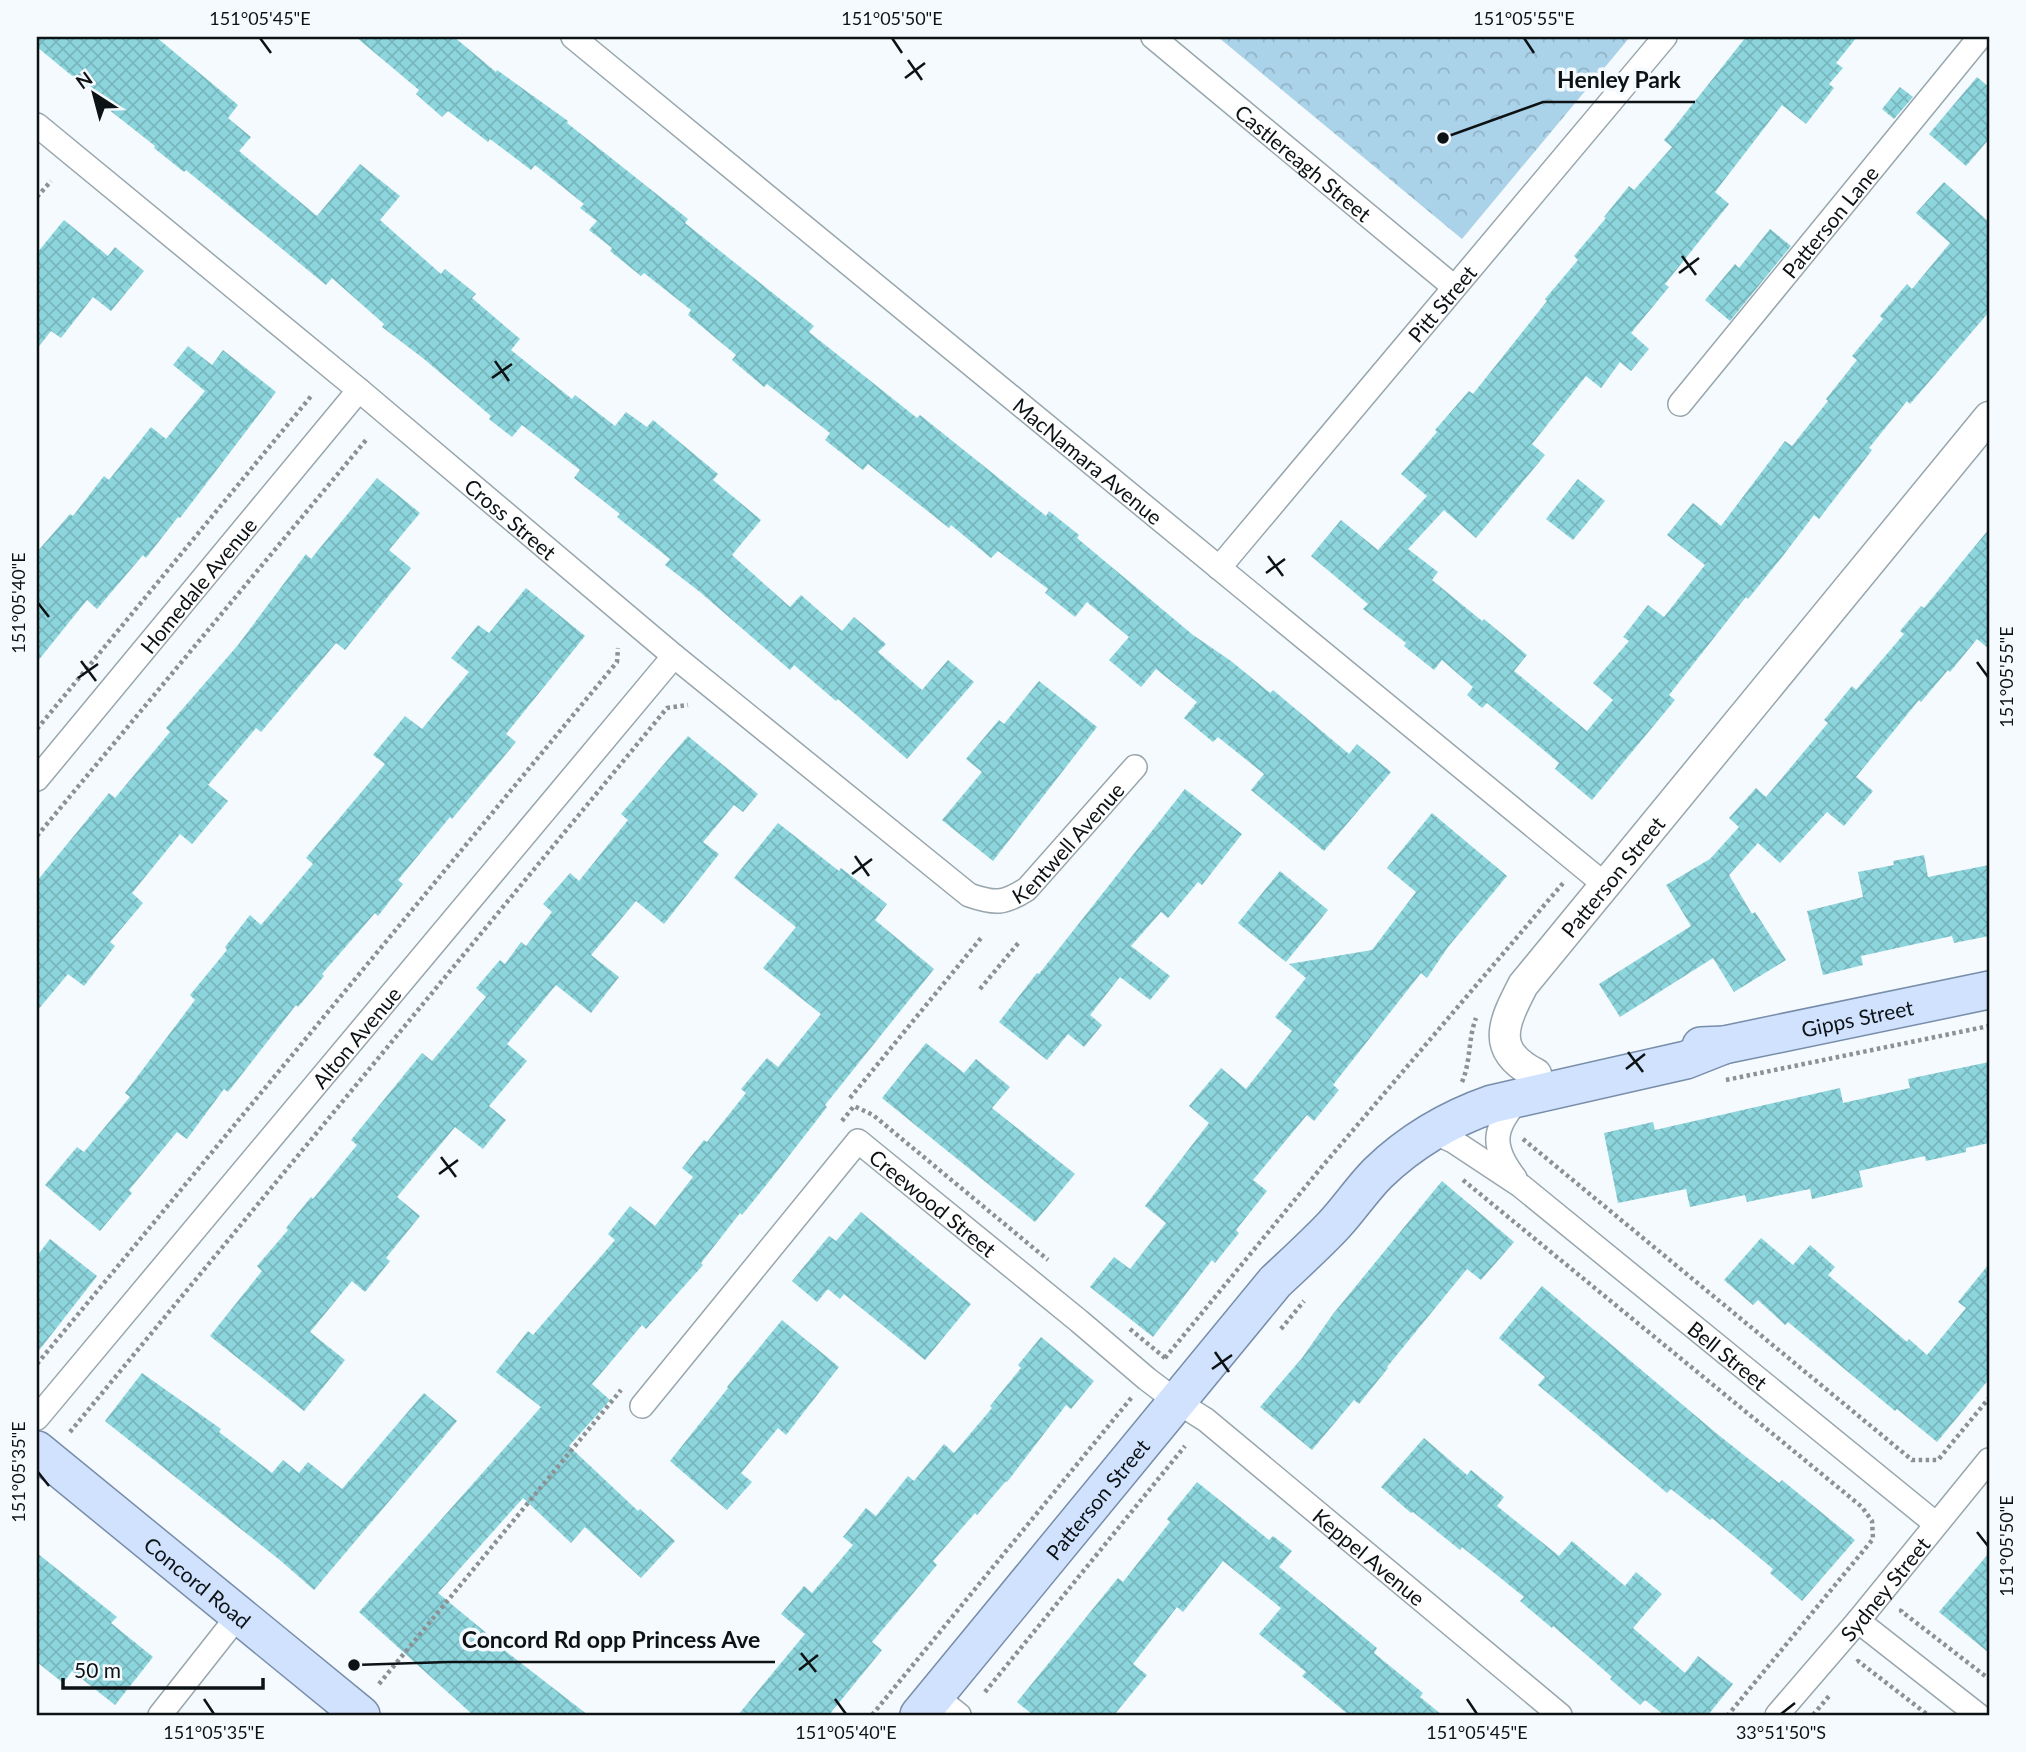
<svg xmlns="http://www.w3.org/2000/svg" width="2026" height="1752" font-family="Lato,sans-serif">
<style>
.park{fill:url(#park-crowns)}
.building{fill:url(#building-cross-hatch)}
.lines{fill:none;stroke-linecap:round;stroke-linejoin:round}
.minor-casing{stroke:#98a6ad;stroke-width:26}
.tertiary-casing{stroke:#98a6ad;stroke-width:33}
.primary-casing{stroke:#788daa;stroke-width:40}
.path{stroke:#8c9194;stroke-width:4.5;stroke-dasharray:3.5 3.5;stroke-linecap:butt}
.minor{stroke:#fff;stroke-width:23}
.tertiary{stroke:#fff;stroke-width:30}
.primary{stroke:#d0e2fd;stroke-width:37}
.ticks{fill:none;stroke:#0d1215;stroke-width:2.5}
.labels{text-anchor:middle;dominant-baseline:central;stroke-width:7;stroke-linejoin:round;paint-order:stroke}
.street-label{font-size:21px;fill:#0d1215;stroke:#f4fafd}
.leader{fill:none;stroke:#0d1215;stroke-width:2.5}
.callout-dot{fill:#0d1215;stroke:#f4fafd;stroke-width:2.5}
.callout-label{font-size:23px;text-anchor:middle;font-weight:bold;fill:#0d1215;stroke:#f4fafd;stroke-width:7;stroke-linejoin:round;paint-order:stroke}
.neatline{fill:none;stroke:#0d1215;stroke-width:2.5}
.ticks-label{font-size:18px;text-anchor:middle;fill:#0d1215}
</style>
<defs>
<pattern id="park-crowns" width="20" height="18" patternUnits="userSpaceOnUse" patternTransform="scale(1.75)"><rect width="20" height="18" fill="#aad2e8"/><path d="M2 6a3 3 0 1 1 6 0M12 15a3 3 0 1 1 6 0" fill="none" stroke="#91b3c6"/></pattern>
<pattern id="building-cross-hatch" width="8" height="8" patternUnits="userSpaceOnUse" patternTransform="scale(1.75)"><rect width="8" height="8" fill="#8dd5dd"/><path d="M0 0l8 8M0 8l8-8" fill="none" stroke="#78b6bd"/></pattern>
</defs>
<rect width="100%" height="100%" fill="#f4fafd"/>
<path class="park" d="M1218 37H1630L1462 239Z"/>
<g class="building">
<path d="M37 37H156L238 105 228 118 251 137 239 151 317 216 360 164 400 196 380 220 441 274 445 269 476 294 472 298 520 339 511 350 572 399 575 395 615 426 626 412 647 427 653 420 718 474 713 480 761 520 732 555 790 607 801 595 842 631 854 617 886 644 878 652 922 690 948 660 974 682 907 759 838 699 836 701 794 665 790 670 700 592 665 565 670 559 617 517 620 514 574 478 580 470 522 425 512 437 489 419 491 416 424 359 382 327 384 324 332 278 326 285 186 170 184 172 154 148 155 146 103 105 105 103 37 47Z"/>
<path d="M356 37H454L496 72 497 70 568 121 567 123 688 219 685 223 814 326 809 332 917 418 920 415 1046 516 1049 511 1079 535 1077 538 1193 635 1231 661 1270 693 1273 690 1349 754 1357 744 1391 772 1324 851 1251 790 1264 774 1218 737 1213 742 1184 718 1197 702 1156 669 1141 687 1109 660 1129 637 1087 602 1075 617 1045 593 1048 589 998 551 991 558 951 525 949 528 868 464 863 470 825 440 830 433 767 384 764 387 732 360 736 355 688 315 691 310 644 273 641 276 610 251 612 248 589 230 597 221 580 208 584 204 535 165 531 170 490 139 488 142 448 111 442 117 416 94 419 90Z"/>
<path d="M1746 37H1857L1836 63 1843 68 1829 84 1834 88 1806 124 1782 105 1715 192 1729 204 1665 284 1669 287 1631 333 1649 349 1631 371 1620 362 1601 388 1586 376 1532 444 1545 455 1476 538 1444 510 1408 549 1438 572 1432 580 1482 621 1484 619 1527 655 1514 671 1587 731 1613 700 1593 683 1629 641 1623 637 1648 605 1664 617 1705 565 1667 535 1693 503 1721 526 1785 441 1792 446 1828 401 1826 399 1857 360 1852 356 1883 319 1880 316 1907 284 1912 289 1950 243 1916 213 1944 182 1989 222V312L1910 404 1907 401 1869 448 1872 450 1819 519 1814 515 1782 557 1748 599 1746 597 1669 695 1675 700 1592 800 1555 769 1559 763 1487 703 1482 708 1467 695 1473 687 1442 660 1434 670 1404 646 1406 643 1363 609 1368 604 1311 556 1341 520 1378 550 1427 496 1401 474 1437 432 1435 430 1469 391 1473 394 1547 301 1545 299 1578 260 1574 256 1606 218 1604 217 1629 186 1634 190 1672 147 1664 140Z"/>
<path d="M1977 77 1989 87V139L1966 166 1929 134Z"/>
<path d="M1900 87 1913 97 1894 119 1882 109Z"/>
<path d="M64 220 108 256 115 247 144 271 111 311 93 297 61 338 51 331 37 349V253Z"/>
<path d="M1770 229 1791 246 1730 321 1705 300 1735 264 1739 268Z"/>
<path d="M188 346 212 365 223 350 276 392 180 518 178 517 146 558 143 555 97 609 87 600 37 662V552L70 514 73 516 104 476 109 480 151 427 166 439 205 391 173 365Z"/>
<path d="M377 478 420 513 389 550 411 568 345 650 336 643 261 732 256 728 208 785 228 801 192 844 180 834 132 893 143 903 110 942 115 946 84 986 68 974 37 1011V881L109 793 115 798 170 732 166 728 238 645 306 554 311 559Z"/>
<path d="M1578 479 1605 501 1573 540 1546 519Z"/>
<path d="M1989 529V649L1977 639 1950 672 1948 670 1921 702 1919 700 1856 777 1873 791 1844 826 1827 812 1780 863 1758 843 1729 875 1752 914 1755 912 1786 960 1734 992 1713 958 1620 1017 1599 984 1691 926 1666 885 1710 859 1739 827 1729 818 1756 788 1766 797 1828 723 1824 720 1852 686 1856 690 1904 634 1900 631 1921 606 1924 608Z"/>
<path d="M526 588 585 636 506 734 516 742 452 819 450 817 398 880 403 884 378 916 375 913 322 974 324 976 298 1007 296 1005 228 1092 224 1089 187 1139 177 1132 129 1190 132 1193 100 1231 45 1185 77 1147 84 1152 130 1097 125 1093 195 1000 190 995 227 950 225 947 250 915 261 925 313 864 306 858 385 764 373 755 405 716 422 729 469 672 451 658 478 625 489 633Z"/>
<path d="M1039 681 1097 727 993 861 942 820 982 772 966 759 999 720 1004 724Z"/>
<path d="M688 736 758 794 743 812 734 805 703 842 719 854 664 924 636 901 591 955 619 977 591 1013 556 985 507 1044 527 1061 489 1106 506 1120 483 1149 455 1127 397 1197 420 1216 386 1258 390 1261 365 1292 352 1281 310 1332 345 1360 304 1411 210 1336 262 1271 257 1266 288 1230 286 1228 311 1197 313 1199 357 1145 351 1140 422 1053 432 1061 486 997 476 988 500 960 505 964 521 942 526 946 552 912 543 904 570 873 579 881 628 820 621 814Z"/>
<path d="M1185 789 1242 834 1202 885 1198 882 1168 918 1161 912 1131 946 1170 976 1150 1000 1120 977 1090 1015 1102 1025 1084 1047 1068 1034 1047 1060 999 1022 1037 973 1039 974Z"/>
<path d="M1432 813 1507 876 1448 947 1427 978 1421 973 1333 1085 1339 1090 1314 1121 1307 1115 1253 1180 1267 1191 1236 1230 1239 1233 1215 1263 1212 1260 1153 1337 1090 1287 1114 1257 1130 1269 1166 1223 1145 1206 1209 1123 1189 1106 1221 1068 1246 1089 1292 1031 1275 1017 1306 978 1289 964 1372 950 1416 892 1387 868Z"/>
<path d="M778 823 839 871 841 868 887 904 875 920 934 969 825 1105 827 1107 771 1179 742 1215 740 1213 701 1263 703 1265 646 1329 642 1325 592 1384 610 1400 569 1446 638 1511 640 1509 675 1541 641 1578 585 1527 571 1543 523 1498 438 1593 496 1641 495 1643 588 1715H473L359 1612 541 1407 496 1372 528 1331 533 1335 615 1240 608 1234 630 1206 655 1226 693 1177 682 1168 704 1140 707 1142 746 1093 741 1089 767 1058 778 1067 821 1014 763 968 796 927 734 878Z"/>
<path d="M1924 855 1928 877 1989 865V936L1954 943 1952 936 1861 956 1863 965 1823 975 1807 911 1863 897 1858 872 1894 865 1893 861Z"/>
<path d="M1280 871 1328 910 1286 962 1238 923Z"/>
<path d="M926 1043 964 1073 976 1059 1010 1087 992 1108 1075 1174 1035 1222 882 1098Z"/>
<path d="M1989 1062V1143L1966 1148V1152L1926 1161 1925 1156 1859 1171 1863 1187 1812 1199 1810 1189 1747 1202 1745 1195 1690 1207 1686 1189 1618 1203 1604 1133 1653 1122 1655 1130 1840 1088 1843 1103 1910 1088 1908 1079Z"/>
<path d="M1442 1181 1514 1242 1481 1280 1467 1269 1387 1367 1388 1368 1359 1404 1354 1400 1312 1450 1260 1407 1302 1358 1333 1314Z"/>
<path d="M861 1212 971 1304 925 1360 844 1294 840 1299 828 1289 817 1302 792 1281 829 1236 836 1241Z"/>
<path d="M1761 1238 1793 1265 1810 1245 1835 1267 1828 1275 1907 1342 1909 1339 1927 1355 1966 1308 1958 1302 1989 1264V1379L1937 1442 1897 1409 1895 1411 1788 1322 1785 1325 1758 1300 1753 1305 1724 1280Z"/>
<path d="M50 1239 97 1276 37 1353V1256Z"/>
<path d="M1542 1286 1716 1433 1779 1483 1782 1480 1855 1540 1802 1601 1770 1573 1773 1569 1712 1518 1710 1520 1671 1489 1667 1493 1538 1385 1545 1377 1499 1338Z"/>
<path d="M782 1320 839 1367 786 1435 778 1428 741 1473 752 1482 727 1510 670 1461 728 1388 727 1387Z"/>
<path d="M1041 1337 1094 1381 1071 1409 1066 1405 1007 1482 1006 1481 977 1515 975 1513 933 1561 937 1565 872 1642 882 1650 829 1715H738L805 1634 781 1614 804 1586 812 1593 853 1545 843 1537 866 1508 876 1516 908 1476 914 1481 944 1444 954 1453 992 1408 990 1406 1021 1368 1018 1365Z"/>
<path d="M142 1373 221 1429 219 1432 272 1473 283 1460 299 1473 308 1462 342 1489 424 1393 457 1421 314 1590 281 1561 105 1421Z"/>
<path d="M1424 1438 1467 1475 1471 1470 1504 1497 1497 1506 1559 1556 1572 1541 1625 1586 1636 1572 1662 1594 1633 1628 1685 1673 1698 1656 1733 1684 1708 1715H1664L1645 1700 1640 1705 1610 1679 1612 1677 1553 1626 1552 1628 1520 1601 1524 1597 1462 1547 1460 1550 1413 1512 1411 1513 1381 1487Z"/>
<path d="M1197 1482 1269 1540 1273 1536 1292 1551 1279 1567 1377 1648 1374 1653 1423 1693 1420 1697 1442 1715H1349L1302 1676 1306 1672 1259 1634 1281 1608 1223 1561 1183 1612 1177 1607 1133 1664 1147 1675 1114 1715H1033L1017 1702 1118 1578 1123 1582 1170 1522 1167 1519Z"/>
<path d="M37 1553 117 1617 111 1623 153 1657 115 1705 72 1671 63 1683 37 1662Z"/>
<path d="M1989 1553V1653L1939 1612Z"/>
</g>
<g class="lines">
<defs>
<g id="minor">
<path id="s1" d="M573 37 1604 884"/>
<path id="s2" d="M1153 37 1454 287"/>
<path id="s3" d="M37 125 359 390 674 656 969 895C995 904 1004 904 1027 889L1135 767"/>
<path id="s4" d="M1680 404 1980 37"/>
<path id="s5" d="M1219 568 1665 37"/>
<path id="s6" d="M37 779 359 390"/>
<path id="s7" d="M1431 1131 1453 1141 1521 1186 1936 1524"/>
<path d="M1515 1178C1490 1146 1493 1127 1520 1098"/>
<path id="s8" d="M642 1406 858 1141 1079 1321 1147 1379 1176 1401 1206 1420 1560 1715"/>
<path id="s9" d="M37 1418 674 656"/>
<path d="M1858 1621 1978 1715"/>
<path d="M935 1696 959 1715"/>
<path d="M160 1715 238 1616"/>
<path id="s10" d="M1777 1715 1858 1621 1989 1460"/>
</g>
<g id="tertiary">
<path id="s11" d="M1536 1074C1490 1050 1503 1024 1523 985L1989 417"/>
</g>
<g id="primary">
<path id="s12" d="M1701 1046 1724 1045 1989 990"/>
<path id="s13" d="M37 1450 361 1715"/>
<path id="s14" d="M919 1715 1275 1282C1294 1264 1314 1246 1333 1226 1349 1209 1362 1189 1378 1173 1411 1141 1449 1119 1492 1104L1686 1060 1724 1045"/>
</g>
</defs>
<use href="#minor" class="minor-casing"/>
<use href="#tertiary" class="tertiary-casing"/>
<use href="#primary" class="primary-casing"/>
<g class="path">
<path d="M37 197 51 181"/>
<path d="M37 729 312 395"/>
<path d="M37 836 366 440"/>
<path d="M980 989 1020 941"/>
<path d="M1726 1080 1989 1026"/>
<path d="M1462 1082C1471 1061 1468 1039 1476 1018"/>
<path d="M850 1098 981 938"/>
<path d="M842 1121 854 1106 873 1115 1048 1260"/>
<path d="M1523 1139 1912 1460H1938L1989 1398"/>
<path d="M1463 1180 1862 1507 1872 1521 1873 1539 1728 1715"/>
<path d="M1130 1329 1165 1358"/>
<path d="M1281 1329 1304 1301"/>
<path d="M1165 1358 1320 1169 1564 882"/>
<path d="M37 1364 617 662 618 648"/>
<path d="M70 1432 667 708 688 705"/>
<path d="M1902 1609 1901 1611 1989 1679"/>
<path d="M1857 1662 1858 1661 1928 1715"/>
<path d="M379 1684 621 1390"/>
<path d="M985 1692 1185 1446"/>
<path d="M872 1715 1132 1397"/>
<path d="M1813 1715 1829 1696"/>
</g>
<use href="#minor" class="minor"/>
<use href="#tertiary" class="tertiary"/>
<use href="#primary" class="primary"/>
</g>
<path class="ticks" d="M260 38 271 53M892 38 902 53M1524 38 1534 53M908 60 922 80M905 78 925 63M1682 256 1696 275M1679 273 1699 258M495 361 509 381M492 378 512 364M1268 556 1283 576M1266 573 1285 559M38 603 49 617M81 661 96 681M1977 662 1988 677M78 678 98 664M855 856 869 876M852 874 872 859M1628 1052 1643 1072M1626 1069 1645 1054M441 1157 456 1177M439 1174 458 1160M1215 1352 1229 1372M1212 1369 1232 1355M38 1472 49 1486M1977 1532 1988 1546M801 1653 816 1672M799 1670 818 1655M204 1699 214 1714M835 1699 846 1714M1467 1699 1477 1714M1781 1714 1795 1703"/>
<g class="labels">
<g class="street-label">
<text stroke="none"><textPath href="#s2" startOffset="196">Castlereagh Street</textPath></text>
<text stroke="none"><textPath href="#s4" startOffset="236">Patterson Lane</textPath></text>
<text stroke="none"><textPath href="#s5" startOffset="346">Pitt Street</textPath></text>
<text stroke="none"><textPath href="#s1" startOffset="667">MacNamara Avenue</textPath></text>
<text stroke="none"><textPath href="#s3" startOffset="616">Cross Street</textPath></text>
<text stroke="none"><textPath href="#s6" startOffset="252">Homedale Avenue</textPath></text>
<text stroke="none"><textPath href="#s3" startOffset="1332">Kentwell Avenue</textPath></text>
<text stroke="none"><textPath href="#s11" startOffset="247">Patterson Street</textPath></text>
<text stroke="none"><textPath href="#s12" startOffset="159">Gipps Street</textPath></text>
<text stroke="none"><textPath href="#s9" startOffset="497">Alton Avenue</textPath></text>
<text stroke="none"><textPath href="#s8" startOffset="439">Creewood Street</textPath></text>
<text stroke="none"><textPath href="#s7" startOffset="373">Bell Street</textPath></text>
<text stroke="none"><textPath href="#s14" startOffset="280">Patterson Street</textPath></text>
<text stroke="none"><textPath href="#s8" startOffset="1001">Keppel Avenue</textPath></text>
<text stroke="none"><textPath href="#s13" startOffset="208">Concord Road</textPath></text>
<text stroke="none"><textPath href="#s10" startOffset="166">Sydney Street</textPath></text>
</g>
</g>
<path class="leader" d="M1443 138L1543 102H1695M354 1665L448 1662H775"/>
<g class="callout-dot">
<circle cx="1443" cy="138" r="7"/>
<circle cx="354" cy="1665" r="7"/>
</g>
<g class="callout-label">
<text x="1619" y="88">Henley Park</text>
<text x="611" y="1648">Concord Rd opp Princess Ave</text>
</g>
<rect width="2026" height="1752" fill="none" stroke="#f4fafd" stroke-width="77"/>
<g transform="translate(94 94) rotate(324)" stroke="#f4fafd" stroke-width="5" paint-order="stroke">
<path d="M0-5L12 26L0 18L-12 26Z" fill="#0d1215"/>
<text y="-10" font-size="19" font-weight="bold" text-anchor="middle" fill="#0d1215">N</text>
</g>
<path d="M63 1678v10h200v-10" fill="none" stroke="#0d1215" stroke-width="3.5"/>
<text x="74" y="1678" font-size="21" fill="#0d1215" stroke="#f4fafd" stroke-width="5" paint-order="stroke">50 m</text>
<rect x="38" y="38" width="1950" height="1676" class="neatline"/>
<g class="ticks-label">
<text x="260" y="25">151°05'45"E</text>
<text x="892" y="25">151°05'50"E</text>
<text x="1524" y="25">151°05'55"E</text>
<text transform="translate(19 603) rotate(-90)" y="6">151°05'40"E</text>
<text transform="translate(2007 677) rotate(-90)" y="6">151°05'55"E</text>
<text transform="translate(19 1472) rotate(-90)" y="6">151°05'35"E</text>
<text transform="translate(2007 1546) rotate(-90)" y="6">151°05'50"E</text>
<text x="214" y="1739">151°05'35"E</text>
<text x="846" y="1739">151°05'40"E</text>
<text x="1477" y="1739">151°05'45"E</text>
<text x="1781" y="1739">33°51'50"S</text>
</g>
</svg>
